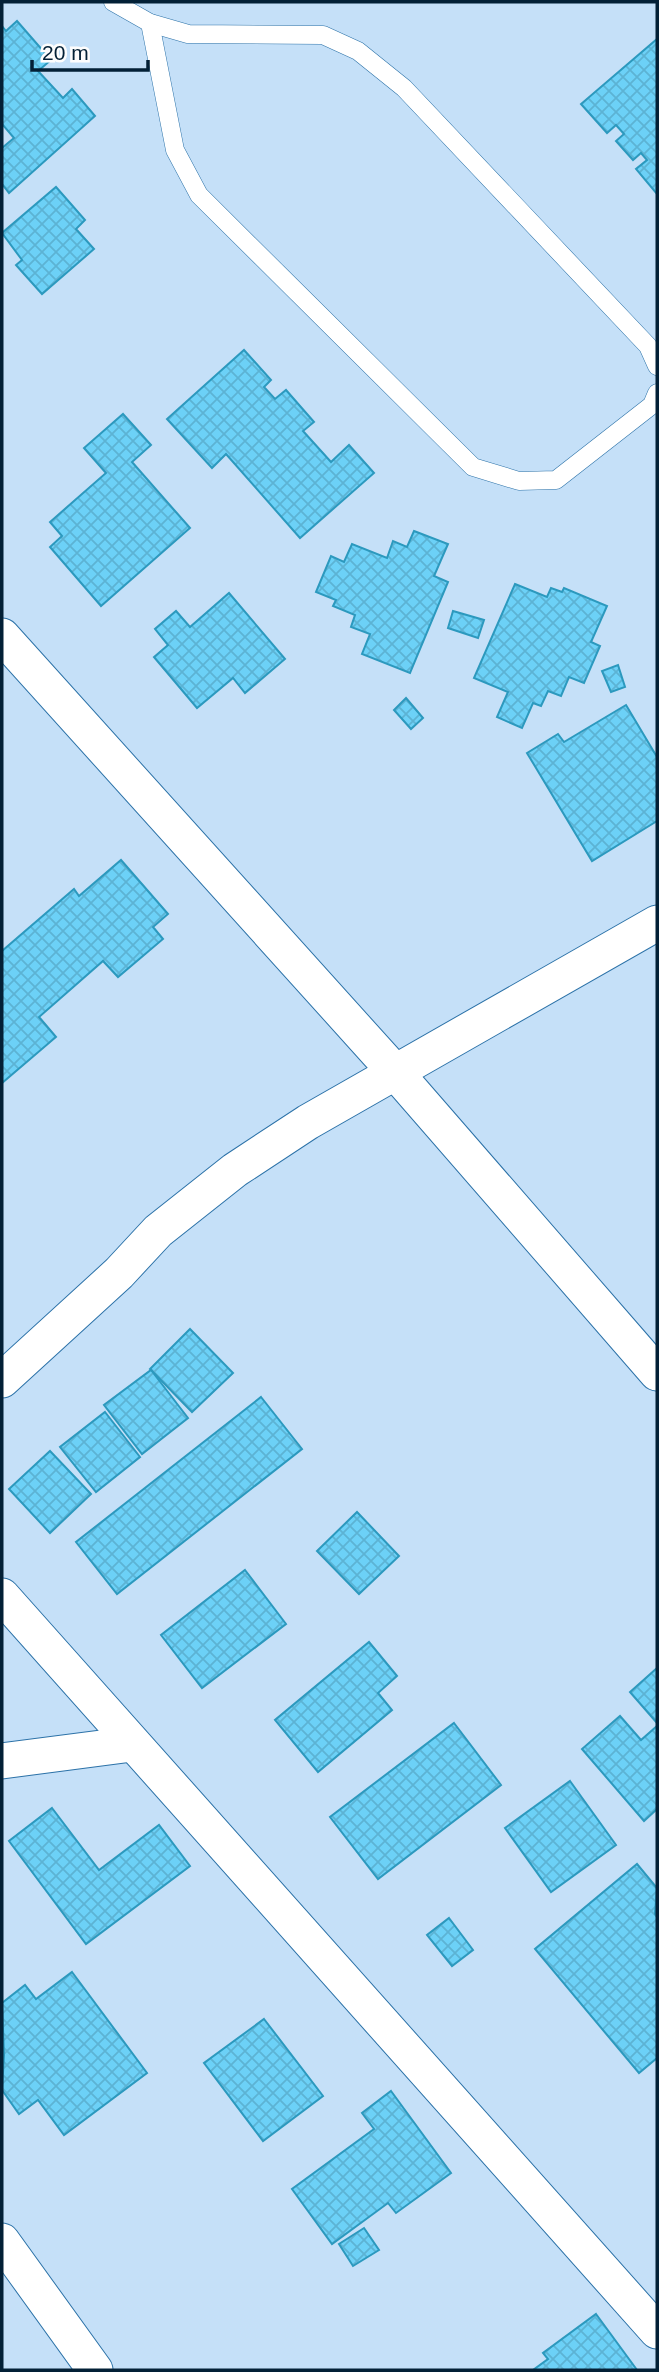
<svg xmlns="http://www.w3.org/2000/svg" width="659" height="2372" font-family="Helvetica,sans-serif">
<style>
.building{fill:url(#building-cross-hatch);stroke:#2c99be;stroke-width:2}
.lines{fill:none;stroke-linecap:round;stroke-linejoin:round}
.service-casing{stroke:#2c72a8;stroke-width:19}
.minor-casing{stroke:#2c72a8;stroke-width:37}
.service{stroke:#fff;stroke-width:18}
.minor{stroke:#fff;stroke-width:35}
</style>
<defs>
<pattern id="building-cross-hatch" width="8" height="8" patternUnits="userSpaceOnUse" patternTransform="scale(1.75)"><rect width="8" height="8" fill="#6cd1f7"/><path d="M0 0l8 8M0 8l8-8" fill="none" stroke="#5cb3d4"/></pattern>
</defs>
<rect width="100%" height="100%" fill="#c5e0f8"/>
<g class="building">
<path d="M17 21 51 60 38 71 63 98 72 89 95 116 9 193 2 184V148L14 138 2 124V26L6 31Z"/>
<path d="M657 39V194L636 169 647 160 641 153 633 160 616 141 624 134 616 125 607 133 581 104Z"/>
<path d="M56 187 85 220 76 229 94 249 42 294 16 265 22 260 2 233Z"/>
<path d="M244 350 271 380 264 387 275 399 286 390 314 422 303 431 331 462 349 445 374 473 300 538 226 454 212 468 167 419Z"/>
<path d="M123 414 151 445 132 462 190 528 101 606 50 547 62 536 50 522 106 473 84 448Z"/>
<path d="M414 531 448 544 434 576 448 582 410 673 362 654 370 634 351 627 355 615 333 606 336 600 316 592 331 556 344 562 352 544 387 558 393 541 407 547Z"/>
<path d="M515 584 547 597 551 588 562 592 564 588 607 606 591 642 600 646 584 683 569 677 561 696 548 691 541 706 533 703 522 728 497 717 508 692 474 678Z"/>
<path d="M229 593 285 659 245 693 233 678 197 708 154 657 168 645 155 629 176 611 190 627Z"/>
<path d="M453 611 484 620 478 638 448 628Z"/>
<path d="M618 665 625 687 611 692 602 671Z"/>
<path d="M406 698 423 718 411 729 394 710Z"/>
<path d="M626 705 657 757V821L592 861 527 753 558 734 564 742Z"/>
<path d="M121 860 168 914 153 927 163 939 118 977 103 961 39 1017 56 1037 2 1083V951L74 889 79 896Z"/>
<path d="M190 1329 233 1373 192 1412 150 1369Z"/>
<path d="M151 1370 188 1418 142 1454 104 1405Z"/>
<path d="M261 1397 302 1449 117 1594 76 1542Z"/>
<path d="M105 1412 140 1457 96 1492 60 1447Z"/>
<path d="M50 1451 91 1494 50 1533 9 1489Z"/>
<path d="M357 1512 399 1556 359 1594 317 1551Z"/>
<path d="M245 1570 286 1624 202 1688 161 1635Z"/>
<path d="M369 1642 397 1676 378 1693 392 1710 318 1772 275 1720Z"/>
<path d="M657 1668V1723L630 1692Z"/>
<path d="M620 1716 641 1740 657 1726V1809L644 1821 582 1749Z"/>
<path d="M454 1723 501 1785 378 1879 330 1817Z"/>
<path d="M570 1781 616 1845 551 1892 505 1828Z"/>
<path d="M52 1808 99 1870 159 1825 190 1866 86 1944 9 1841Z"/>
<path d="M637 1864 657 1888 655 1914 657 1917V2058L639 2073 535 1949Z"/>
<path d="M449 1918 473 1950 452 1966 427 1935Z"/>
<path d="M72 1972 147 2073 64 2135 38 2100 19 2114 2 2090 4 2055 2 2003 25 1985 36 1999Z"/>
<path d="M264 2019 323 2096 263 2141 204 2063Z"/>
<path d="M391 2091 451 2173 396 2213 388 2203 332 2244 292 2189 374 2129 362 2113Z"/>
<path d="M364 2228 379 2250 353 2266 339 2244Z"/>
<path d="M596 2314 637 2370H533L548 2359 543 2353Z"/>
</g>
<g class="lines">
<defs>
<g id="service">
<path d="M113 2 150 23 188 34 323 35 358 51 404 88 648 346 657 366"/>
<path d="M150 23 175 150 199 195 473 467 519 481 556 480 652 405 657 393"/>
</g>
<g id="minor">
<path d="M2 636 396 1073 657 1373"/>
<path d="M2 1380 119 1273 158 1231 235 1170 308 1122 657 923"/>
<path d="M2 1596 657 2331"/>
<path d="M2 1761 132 1744"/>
<path d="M2 2241 95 2370"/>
</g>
</defs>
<use href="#service" class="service-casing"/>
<use href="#minor" class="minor-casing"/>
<use href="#service" class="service"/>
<use href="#minor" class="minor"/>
</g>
<rect width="659" height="2372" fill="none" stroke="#032036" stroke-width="7"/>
<path d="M32 60v10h116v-10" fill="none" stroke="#032036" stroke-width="3.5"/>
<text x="42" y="60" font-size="21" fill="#032036" stroke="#fdfdfd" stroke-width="5" paint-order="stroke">20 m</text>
</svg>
